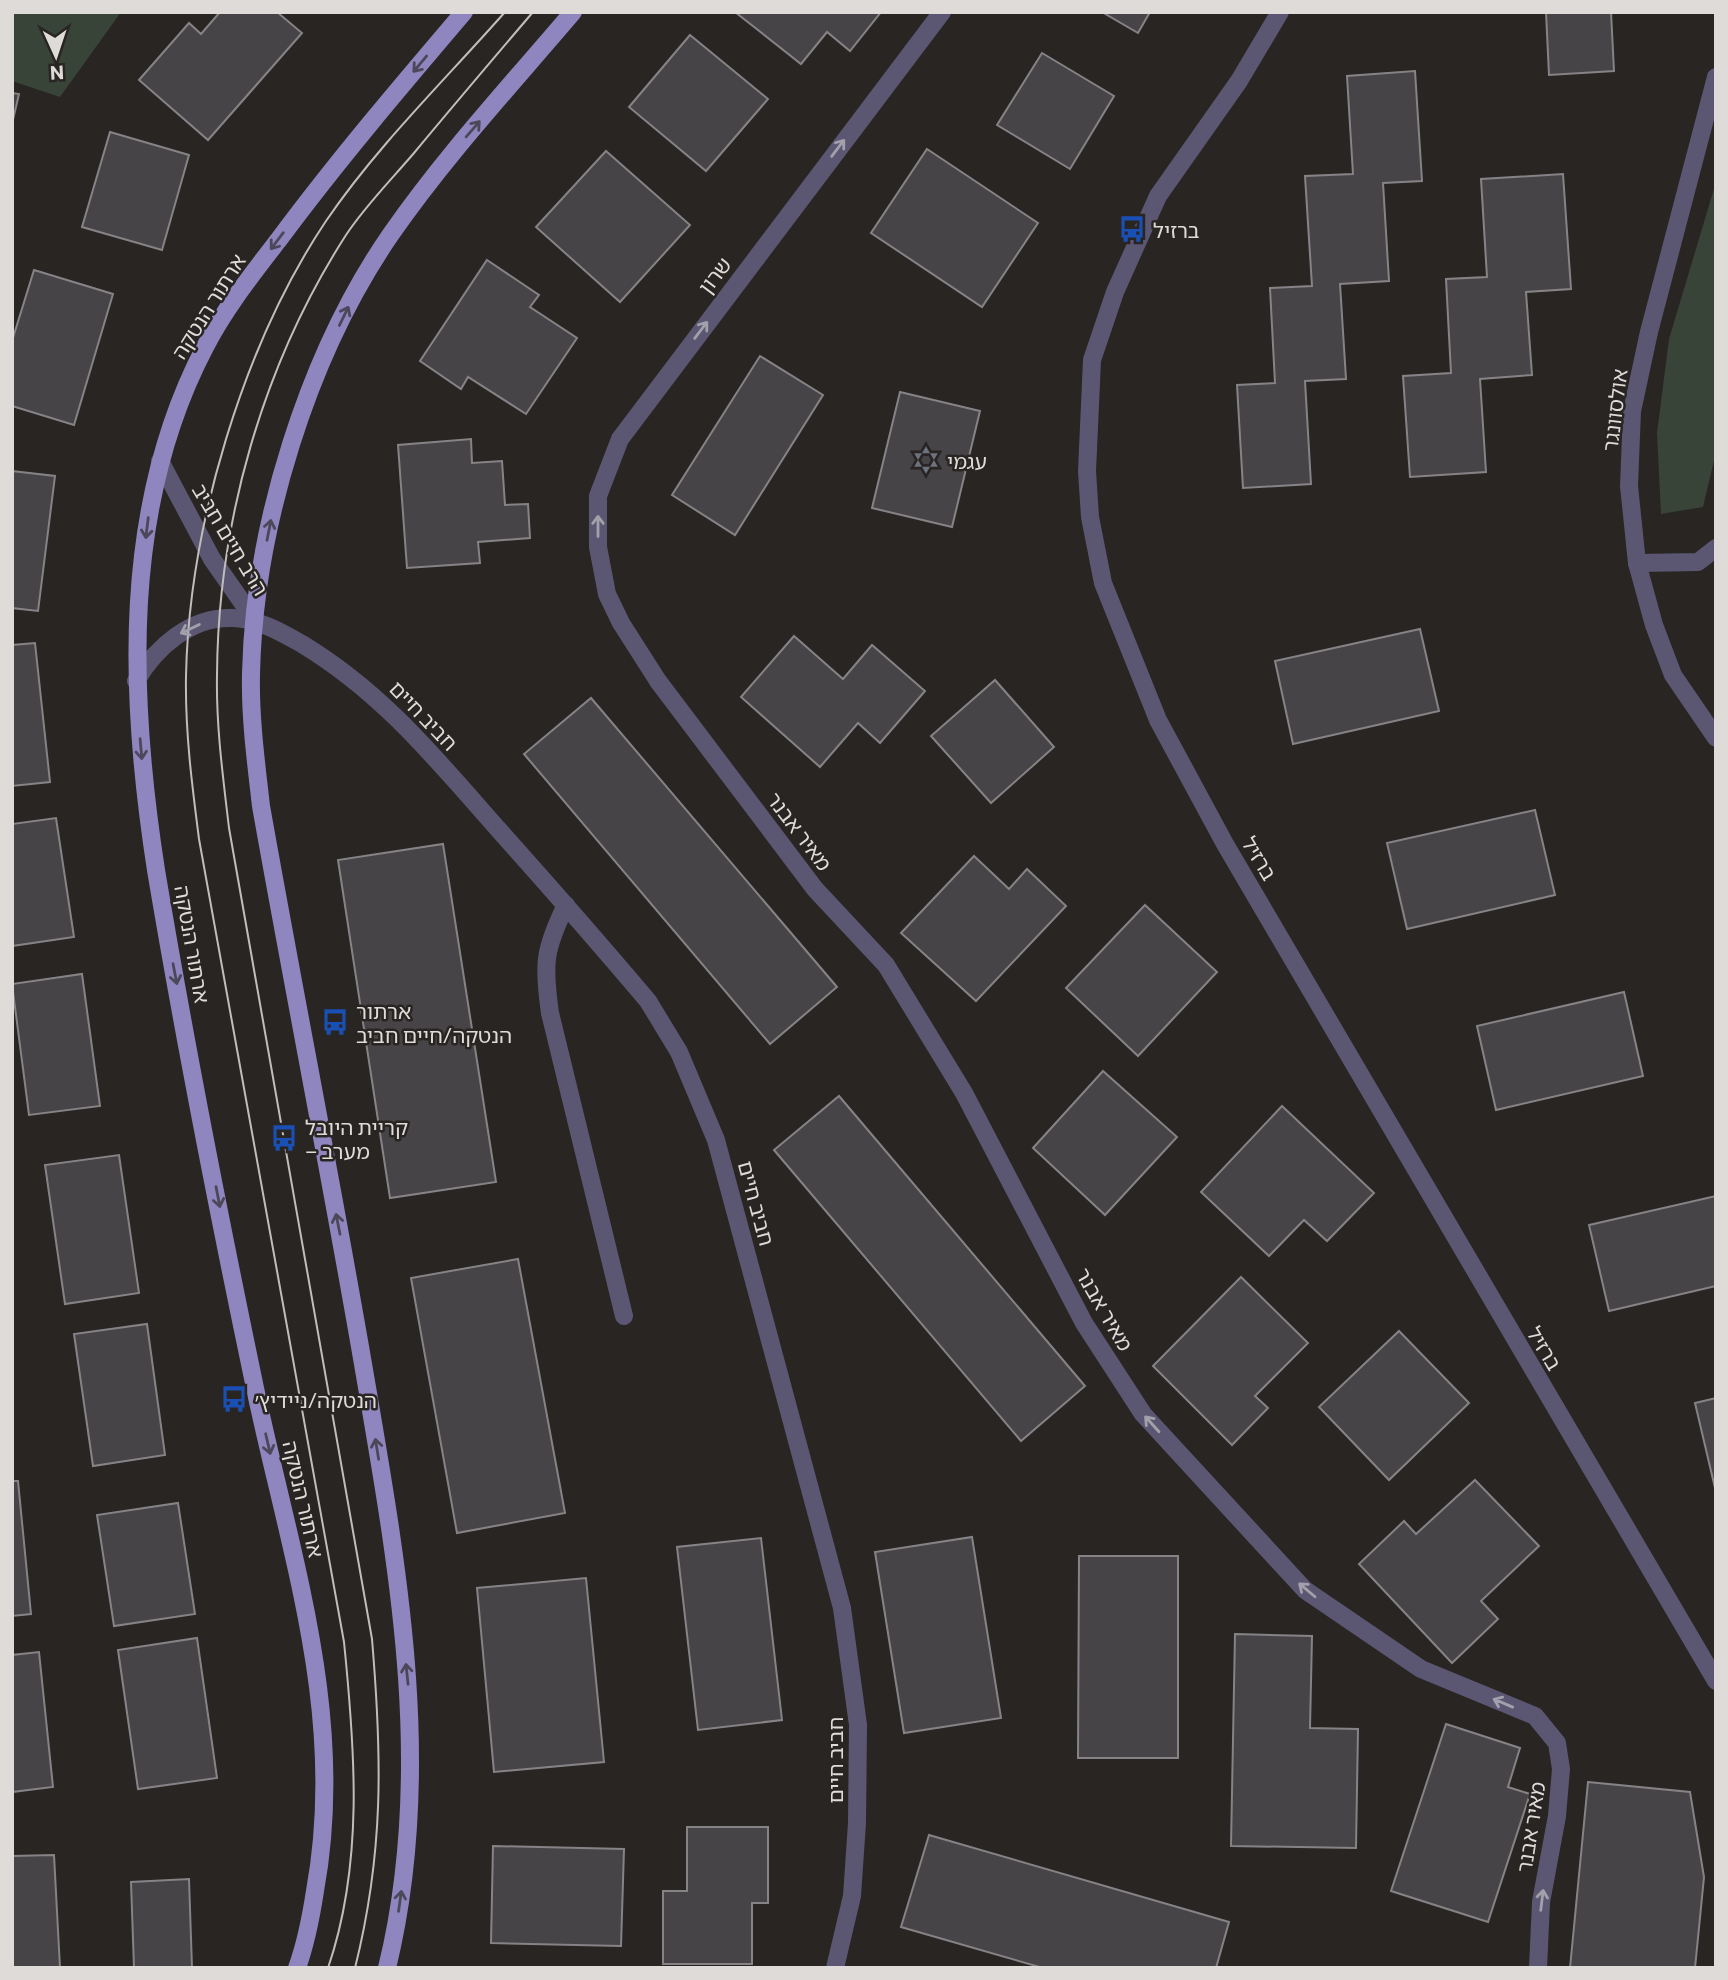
<svg xmlns="http://www.w3.org/2000/svg" width="1728" height="1980" font-family="Commissioner,'Noto Sans Hebrew',sans-serif">
<style>
.green{fill:#384437}
.building{fill:#474448;stroke:#868387;stroke-width:2}
.lines{fill:none;stroke-linecap:round;stroke-linejoin:round}
.minor{stroke:#5b5773;stroke-width:18}
.major{stroke:#8f86c0;stroke-width:18}
.tram{stroke:#c0bdbb;stroke-width:2}
.oneway{stroke:#4d475a}
.oneway2{stroke:#a3a0ab}
.labels{text-anchor:middle;dominant-baseline:central;stroke-width:5;stroke-linejoin:round;paint-order:stroke}
.poi-label{font-size:21px;fill:#dedbd9;stroke:#292523;text-anchor:start}
.street-label{font-size:21px;fill:#dedbd9;stroke:#292523}
</style>
<rect width="100%" height="100%" fill="#292523"/>
<g class="green">
<path d="M12 12H121L60 97 12 81Z"/>
<path d="M1716 182V452L1703 507 1661 514 1657 433 1669 339Z"/>
</g>
<g class="building">
<path d="M277 12 302 33 208 140 139 80 189 23 201 34 220 12Z"/>
<path d="M735 12H881L850 51 827 32 801 64Z"/>
<path d="M1102 12H1150L1138 33Z"/>
<path d="M1546 12H1611L1614 71 1549 75Z"/>
<path d="M690 35 768 99 706 171 629 107Z"/>
<path d="M1042 53 1114 96 1070 169 997 125Z"/>
<path d="M1415 71 1422 181 1383 183 1389 281 1340 284 1346 379 1305 381 1311 484 1243 488 1237 385 1275 383 1270 288 1312 286 1305 176 1353 174 1347 76Z"/>
<path d="M12 93 19 94 12 124Z"/>
<path d="M110 132 189 155 162 250 82 227Z"/>
<path d="M927 149 1038 223 982 307 871 233Z"/>
<path d="M606 151 690 225 620 302 536 227Z"/>
<path d="M1563 174 1571 289 1526 292 1532 375 1480 379 1486 472 1410 477 1403 376 1451 373 1446 279 1487 277 1481 179Z"/>
<path d="M487 260 539 295 530 307 577 338 526 414 468 377 461 389 420 361Z"/>
<path d="M34 270 113 294 74 425 12 406V341Z"/>
<path d="M760 356 823 395 735 535 672 495Z"/>
<path d="M900 392 980 411 952 527 872 508Z"/>
<path d="M471 439 472 463 502 461 505 505 528 504 530 538 478 542 480 563 407 568 398 445Z"/>
<path d="M12 471 55 476 38 611 12 608Z"/>
<path d="M1420 629 1439 711 1293 744 1275 661Z"/>
<path d="M794 636 843 679 872 645 925 691 880 743 858 723 820 767 741 697Z"/>
<path d="M35 643 50 782 12 786V645Z"/>
<path d="M995 680 1054 747 991 803 931 736Z"/>
<path d="M591 698 837 987 770 1044 524 754Z"/>
<path d="M1535 810 1555 895 1407 929 1387 843Z"/>
<path d="M56 818 74 937 12 946V824Z"/>
<path d="M443 844 496 1182 390 1198 338 860Z"/>
<path d="M974 856 1009 889 1027 869 1066 906 976 1001 901 933Z"/>
<path d="M1145 905 1217 972 1138 1056 1066 988Z"/>
<path d="M82 974 100 1106 29 1115 12 984Z"/>
<path d="M1624 992 1643 1076 1496 1110 1477 1026Z"/>
<path d="M1103 1071 1177 1137 1105 1215 1033 1148Z"/>
<path d="M839 1096 1085 1386 1021 1441 774 1150Z"/>
<path d="M1282 1106 1374 1193 1327 1241 1304 1220 1269 1256 1201 1192Z"/>
<path d="M119 1155 139 1293 65 1304 45 1165Z"/>
<path d="M1716 1196V1286L1609 1311 1589 1225Z"/>
<path d="M518 1259 565 1513 457 1533 411 1278Z"/>
<path d="M1241 1277 1308 1343 1255 1396 1268 1408 1232 1445 1153 1366Z"/>
<path d="M147 1324 165 1455 93 1466 74 1334Z"/>
<path d="M1399 1331 1469 1403 1389 1480 1319 1407Z"/>
<path d="M1716 1398V1488H1715L1695 1403Z"/>
<path d="M1475 1480 1539 1546 1481 1601 1498 1619 1452 1663 1359 1564 1404 1521 1416 1534Z"/>
<path d="M12 1481H18L31 1614 12 1616Z"/>
<path d="M178 1503 195 1614 114 1626 97 1515Z"/>
<path d="M972 1537 1001 1718 904 1733 875 1552Z"/>
<path d="M761 1538 782 1720 698 1730 677 1547Z"/>
<path d="M1079 1556H1178V1758H1078Z"/>
<path d="M586 1578 604 1762 494 1772 477 1588Z"/>
<path d="M1235 1634 1312 1636 1310 1728 1358 1729 1356 1848 1231 1846Z"/>
<path d="M197 1638 217 1778 138 1789 118 1650Z"/>
<path d="M39 1652 53 1787 12 1792V1655Z"/>
<path d="M1446 1724 1520 1748 1508 1787 1530 1794 1488 1922 1391 1891Z"/>
<path d="M1588 1782 1690 1792 1704 1877 1695 1968H1570Z"/>
<path d="M687 1827H768V1903H752V1964H663V1891H687Z"/>
<path d="M929 1835 1229 1922 1216 1968H1043L901 1927Z"/>
<path d="M493 1846 624 1849 621 1946 491 1943Z"/>
<path d="M54 1855 60 1968H12V1856Z"/>
<path d="M189 1879 192 1968H134L131 1882Z"/>
</g>
<g class="lines">
<g class="minor">
<path d="M942 12 620 439 598 496V547L607 594 621 623 658 681 815 889 886 965 964 1093 1084 1323 1143 1414 1305 1590 1421 1669 1535 1716 1557 1743 1561 1769 1557 1816 1541 1902 1538 1968"/>
<path d="M1280 12 1239 81 1158 196 1115 292 1092 360 1087 471 1090 517 1103 583 1158 720 1225 844 1716 1681"/>
<path d="M1716 77 1649 332 1632 411 1629 486 1637 563 1654 625 1673 675 1716 738"/>
<path d="M160 461 212 559 256 622"/>
<path d="M1637 563 1698 562 1716 548"/>
<path d="M136 681C156 647 191 616 233 618 258 619 281 632 302 644 383 693 436 759 498 829 549 886 599 943 648 1001L679 1052 716 1140 842 1608 858 1725 857 1823 852 1896 835 1968"/>
<path d="M566 905C544 950 543 964 550 1013L624 1316"/>
</g>
<g class="major">
<path d="M297 1968C306 1943 311 1917 315 1891 347 1716 291 1558 255 1388 219 1216 185 1043 156 870 129 696 121 507 205 347 225 308 253 273 280 238 338 160 401 86 464 12"/>
<path d="M387 1968C436 1768 397 1563 363 1364 331 1178 294 992 261 806 256 762 250 718 251 674 254 528 308 354 391 234 446 155 511 85 573 12"/>
</g>
<g class="tram">
<path d="M328 1968C364 1863 355 1750 344 1642L199 839C192 785 185 731 186 676 189 527 243 345 326 221 377 146 445 80 505 12"/>
<path d="M355 1968C384 1852 382 1757 372 1639L229 828C223 777 216 726 217 675 218 521 263 364 346 235 365 206 391 180 414 153 453 106 493 59 533 12"/>
</g>
</g>
<defs><path id="oneway-shaft" d="M-6 0H5M1.5-3L5.5 0L1.5 3" fill="none" stroke-width="1.6" stroke-linecap="round" stroke-linejoin="round" transform="scale(1.75)"/></defs>
<g class="oneway">
<use href="#oneway-shaft" transform="translate(420 64) rotate(130)"/>
<use href="#oneway-shaft" transform="translate(473 129) rotate(-49)"/>
<use href="#oneway-shaft" transform="translate(277 241) rotate(127)"/>
<use href="#oneway-shaft" transform="translate(344 316) rotate(-64)"/>
<use href="#oneway-shaft" transform="translate(147 528) rotate(97)"/>
<use href="#oneway-shaft" transform="translate(269 530) rotate(-79)"/>
<use href="#oneway-shaft" transform="translate(141 749) rotate(85)"/>
<use href="#oneway-shaft" transform="translate(175 974) rotate(79)"/>
<use href="#oneway-shaft" transform="translate(218 1197) rotate(79)"/>
<use href="#oneway-shaft" transform="translate(338 1224) rotate(-101)"/>
<use href="#oneway-shaft" transform="translate(268 1444) rotate(77)"/>
<use href="#oneway-shaft" transform="translate(377 1449) rotate(-99)"/>
<use href="#oneway-shaft" transform="translate(407 1674) rotate(-96)"/>
<use href="#oneway-shaft" transform="translate(400 1901) rotate(-82)"/>
</g>
<g class="oneway2">
<use href="#oneway-shaft" transform="translate(838 148) rotate(-53)"/>
<use href="#oneway-shaft" transform="translate(701 330) rotate(-53)"/>
<use href="#oneway-shaft" transform="translate(598 526) rotate(-90)"/>
<use href="#oneway-shaft" transform="translate(190 629) rotate(154)"/>
<use href="#oneway-shaft" transform="translate(1152 1424) rotate(-132)"/>
<use href="#oneway-shaft" transform="translate(1307 1590) rotate(-140)"/>
<use href="#oneway-shaft" transform="translate(1503 1703) rotate(-157)"/>
<use href="#oneway-shaft" transform="translate(1542 1900) rotate(-83)"/>
</g>
<defs>
<symbol id="bus-bare" viewBox="-9 -9 18 18"><path d="M-5-6H5V4H4V6H2V4H-2V6H-4V4H-5ZM-3.5-4V0h7V-4ZM-3.5 1.2v1.5H-2V1.2ZM2 1.2v1.5H3.5V1.2Z" fill="#1a4fb4" stroke="#292523" stroke-width="2.5" paint-order="stroke"/></symbol>
<symbol id="synagogue-bare" viewBox="-9 -9 18 18"><path d="M0-6.5L5.6 3.2H-5.6ZM0 6.5L5.6-3.2H-5.6Z" fill="#6b7280" stroke="#292523" stroke-width="2.5" paint-order="stroke"/></symbol>
</defs>
<g fill-rule="evenodd">
<use href="#bus-bare" x="1113" y="210" width="38" height="38"/>
<use href="#synagogue-bare" x="907" y="441" width="38" height="38"/>
<use href="#bus-bare" x="316" y="1003" width="38" height="38"/>
<use href="#bus-bare" x="265" y="1119" width="38" height="38"/>
<use href="#bus-bare" x="215" y="1380" width="38" height="38"/>
</g>
<g class="labels">
<g class="poi-label">
<text x="1153" y="229">ברזיל</text>
<text x="947" y="460">עגמי</text>
<text x="356" y="1010">ארתור<tspan x="356" dy="24">הנטקה/חיים חביב</tspan></text>
<text x="305" y="1126">קריית היובל<tspan x="305" dy="24">– מערב</tspan></text>
<text x="255" y="1399">הנטקה/ניידיץ׳</text>
</g>
<g class="street-label">
<text transform="translate(714 275) rotate(-53)">שרון</text>
<text transform="translate(208 306) rotate(-58)">ארתור הנטקה</text>
<text transform="translate(1614 410) rotate(-83)">אולסוונגר</text>
<text transform="translate(231 539) rotate(59)">הרב חיים חביב</text>
<text transform="translate(424 715) rotate(46)">חביב חיים</text>
<text transform="translate(800 831) rotate(53)">מאיר אבנר</text>
<text transform="translate(1260 858) rotate(59)">ברזיל</text>
<text transform="translate(193 944) rotate(80)">ארתור הנטקה</text>
<text transform="translate(757 1203) rotate(75)">חביב חיים</text>
<text transform="translate(1105 1309) rotate(60)">מאיר אבנר</text>
<text transform="translate(1545 1348) rotate(59)">ברזיל</text>
<text transform="translate(304 1499) rotate(77)">ארתור הנטקה</text>
<text transform="translate(834 1760) rotate(-90)">חביב חיים</text>
<text transform="translate(1530 1827) rotate(-81)">מאיר אבנר</text>
</g>
</g>
<rect width="1728" height="1980" fill="none" stroke="#dedbd9" stroke-width="28"/>
<g transform="translate(56 56) rotate(177)" stroke="#292523" stroke-width="5" paint-order="stroke">
<path d="M0-5L12 26L0 18L-12 26Z" fill="#dedbd9"/>
<text y="-10" font-size="19" font-weight="bold" text-anchor="middle" fill="#dedbd9">N</text>
</g>
</svg>
